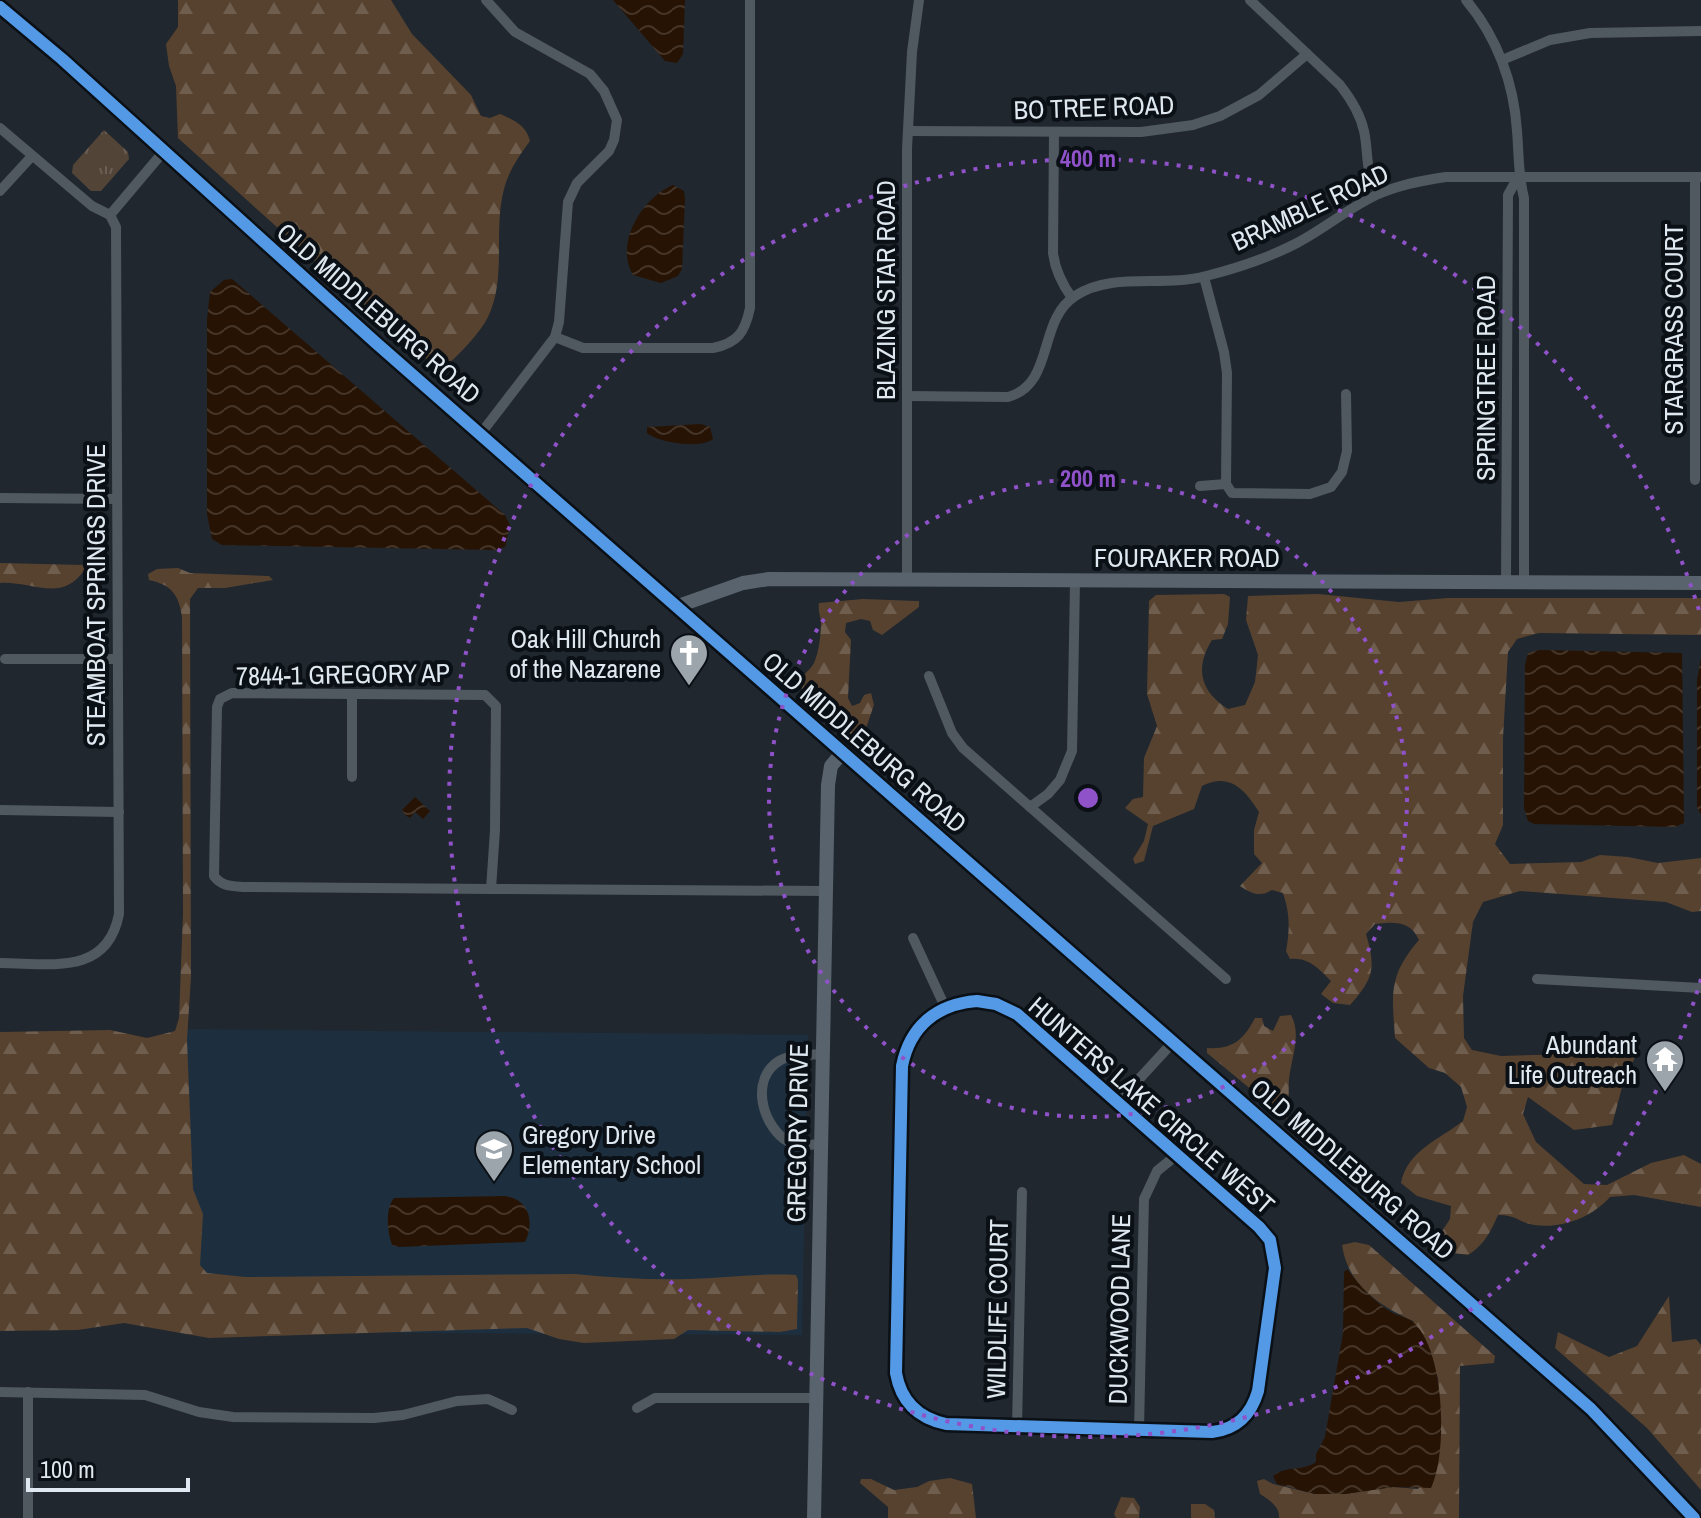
<svg xmlns="http://www.w3.org/2000/svg" width="1701" height="1518" font-family="'Archivo Narrow',sans-serif">
<style>
.built{fill:#1d2f3e}
.grass{fill:url(#grass-tufts)}
.forest{fill:url(#forest-firs)}
.water{fill:url(#water-waves)}
.lines{fill:none;stroke-linecap:round;stroke-linejoin:round}
.street{stroke:#505860;stroke-width:10}
.secondary{stroke:#58636d;stroke-width:14}
.cycleway-casing{stroke:#0a1015;stroke-width:17}
.cycleway{stroke:#5399e6;stroke-width:12}
.ring{fill:none;stroke:#8f52c9;stroke-width:4;stroke-dasharray:4 8}
.labels{text-anchor:middle;dominant-baseline:central;stroke-width:8;stroke-linejoin:round;paint-order:stroke}
.street-label{font-size:26px;fill:#dfe8f0;stroke:#0a1015}
.poi-label{font-size:26px;fill:#dfe8f0;stroke:#0a1015;text-anchor:end}
.centre{fill:#8f52c9;stroke:#0a1015;stroke-width:4}
.ring-label{font-size:24px;text-anchor:middle;font-weight:bold;fill:#8f52c9;stroke:#0a1015;stroke-width:8;stroke-linejoin:round;paint-order:stroke}
</style>
<defs>
<pattern id="grass-tufts" width="24" height="20" patternUnits="userSpaceOnUse" patternTransform="scale(2)"><rect width="24" height="20" fill="#524437"/><path d="M3 7l-1-3M5 7V3M7 7l1-3M15 17l-1-3M17 17v-4M19 17l1-3" fill="none" stroke="#6a5f54"/></pattern>
<pattern id="forest-firs" width="22" height="20" patternUnits="userSpaceOnUse" patternTransform="scale(2)"><rect width="22" height="20" fill="#57422f"/><path d="M5 1l3.5 6h-7zM16 11l3.5 6h-7z" fill="#6f5d4d"/></pattern>
<pattern id="water-waves" width="16" height="10" patternUnits="userSpaceOnUse" patternTransform="scale(2)"><rect width="16" height="10" fill="#261304"/><path d="M0 5q4-4 8 0t8 0" fill="none" stroke="#453529"/></pattern>
</defs>
<rect width="100%" height="100%" fill="#20272e"/>
<path class="built" d="M182 1029 808 1035 802 1335 182 1332Z"/>
<path class="grass" d="M104 130 128 152 129 159 101 191H91L72 173 73 165Z"/>
<g class="forest">
<path d="M178 0H391L412 34 471 95 481 116 490 118 500 114C514 120 526 125 530 141 519 156 509 170 504 189 493 230 507 278 488 317 479 335 459 354 444 368L432 365 411 343 378 318 178 138 176 86 169 66 166 44 178 27Z"/>
<path d="M0 563 84 565 85 569C62 604 33 581 0 583Z"/>
<path d="M178 568 190 573 269 576 273 580 225 588H198L190 599 191 977 187 1040 193 1189 203 1214 200 1265 207 1273 245 1277 575 1274C613 1278 651 1280 689 1279 724 1278 760 1273 796 1275L798 1280 797 1329 780 1332 688 1330 674 1339 584 1343 559 1339 527 1328 209 1338 124 1323 78 1330 0 1331V1032L110 1030 147 1038 175 1031 179 1018 183 913 182 617C179 595 172 585 149 580L148 574 157 569Z"/>
<path d="M1224 594 1230 597 1228 624 1222 639 1212 640C1194 669 1201 692 1228 709L1245 705 1255 682 1258 655 1246 620 1248 596 1318 594 1399 602 1448 598H1701V635L1539 633 1517 639 1508 652 1503 738V825L1495 844 1510 864 1581 862 1600 855 1628 857 1658 863 1701 858V911L1692 912 1666 902 1520 891 1483 902 1473 922 1463 996 1464 1038 1472 1050 1501 1056 1570 1054 1593 1049 1612 1036 1636 1039 1637 1054 1625 1076 1612 1125 1574 1130 1528 1097 1523 1114 1536 1142 1584 1184 1607 1185 1651 1163 1684 1155 1701 1164V1207L1634 1195 1610 1197C1592 1217 1563 1229 1534 1225 1520 1223 1517 1215 1498 1215 1490 1233 1484 1245 1468 1255L1453 1253 1439 1236 1450 1219 1451 1206 1417 1196 1401 1183C1407 1151 1440 1139 1463 1121L1467 1107 1461 1087 1445 1073 1429 1068 1395 1038C1392 994 1388 976 1419 940 1410 920 1393 922 1375 924L1366 934C1376 968 1374 978 1350 1005L1333 1003 1321 994 1331 981C1319 969 1309 957 1290 959L1286 951C1290 929 1290 914 1283 893L1272 890C1259 898 1251 893 1240 886L1262 863 1254 854V830L1259 812C1245 790 1230 772 1202 786L1194 809 1153 826 1144 861 1135 864 1133 859 1144 841 1148 824 1125 808 1133 799 1143 797 1144 758 1157 726 1147 694 1149 601 1156 595Z"/>
<path d="M863 599 916 601H919V607L882 635 873 630 870 621 861 619 846 623 845 632 851 640 848 698 852 706 860 703 864 695 871 693 874 705 866 728 878 745 876 749 863 747 798 685C801 675 810 671 814 663 819 652 821 634 821 622 820 615 818 611 819 603Z"/>
<path d="M1291 1015C1302 1035 1291 1058 1289 1080 1288 1093 1290 1106 1287 1119L1207 1053V1048C1233 1050 1244 1039 1255 1018H1262L1264 1026 1273 1031 1280 1016Z"/>
<path d="M1355 1242 1369 1245 1495 1356 1494 1363 1460 1366 1459 1518H1279C1280 1506 1269 1500 1260 1494L1257 1481 1264 1479 1273 1484 1315 1494H1345L1393 1487 1418 1489 1440 1448 1439 1408 1438 1378 1413 1321C1378 1305 1348 1285 1342 1245Z"/>
<path d="M1669 1296 1672 1342 1696 1339 1701 1345V1490L1647 1428 1555 1348 1558 1332 1609 1357 1637 1346Z"/>
<path d="M950 1478 972 1484 976 1518H888V1507L860 1483 861 1479H871L894 1490 917 1487 929 1481Z"/>
<path d="M1121 1497 1134 1498 1140 1507 1139 1518H1116L1114 1514Z"/>
<path d="M1191 1504H1205L1214 1510 1215 1518H1191Z"/>
</g>
<g class="water">
<path d="M613 0H685L683 54 677 63 665 61Z"/>
<path d="M673 185 684 191 685 199 682 269 678 276 661 283 633 275C614 243 642 198 673 185Z"/>
<path d="M232 279 505 515 510 525 505 547 494 550 222 545 212 539 207 514V320L210 292 224 280Z"/>
<path d="M701 424 710 427 713 439C701 449 659 443 647 433V427Z"/>
<path d="M1540 650 1682 653 1684 823 1675 827 1534 824 1528 821 1524 808 1525 665 1528 653Z"/>
<path d="M1701 658V815L1697 807V680Z"/>
<path d="M415 797 430 811 423 819 415 812 410 818 405 815 402 810Z"/>
<path d="M505 1196C529 1199 535 1222 525 1242L399 1247 392 1245C387 1231 385 1209 394 1198Z"/>
<path d="M1347 1269C1359 1285 1373 1301 1391 1312 1398 1316 1407 1317 1413 1322 1445 1349 1448 1453 1431 1488L1393 1487 1345 1494H1315L1277 1484 1273 1476C1286 1465 1302 1472 1316 1462V1454L1325 1437 1343 1333 1344 1272Z"/>
</g>
<g class="lines">
<g class="street">
<path d="M1250 0 1340 85C1351 99 1360 113 1364 131 1369 152 1364 176 1380 193"/>
<path d="M1466 0C1497 37 1514 83 1517 131 1519 154 1518 175 1524 198V581"/>
<path d="M1502 60 1550 40 1590 33 1701 31"/>
<path d="M0 128 92 206 110 215"/>
<path d="M908 131 1141 132 1193 125 1220 116 1259 95 1307 54"/>
<path d="M1054 132 1053 253C1055 270 1062 284 1072 298"/>
<path d="M0 191 32 156"/>
<path d="M110 215 164 151"/>
<path d="M1204 277 1224 352 1227 373 1226 484"/>
<path d="M555 337 583 348H713C738 343 745 332 750 308V0"/>
<path d="M907 396 1008 397C1055 384 1037 321 1075 296 1113 271 1163 288 1206 276 1238 268 1268 258 1297 243 1326 228 1352 205 1381 193 1402 184 1425 180 1446 177H1701"/>
<path d="M482 432 555 337 559 322 568 202 577 183 609 151 614 140 617 120 604 91 590 74 515 32 486 0"/>
<path d="M1695 480V177"/>
<path d="M1226 484 1232 493 1310 494 1331 487 1342 472 1347 451 1346 394"/>
<path d="M1200 486 1226 484"/>
<path d="M0 498 117 499"/>
<path d="M907 580V149L912 52 919 0"/>
<path d="M1506 581 1508 195 1518 177"/>
<path d="M5 659H117"/>
<path d="M929 676 952 733 963 748 1226 979"/>
<path d="M232 693 485 695 496 706 495 830 491 889 245 887C233 886 222 887 214 876L217 707 220 699Z"/>
<path d="M352 777V694"/>
<path d="M1030 807 1048 794 1060 780 1072 751 1075 581"/>
<path d="M0 810 119 812"/>
<path d="M491 889 825 891"/>
<path d="M913 938 945 1007"/>
<path d="M0 963C49 963 107 977 119 914L116 227 110 215"/>
<path d="M1537 979 1701 988"/>
<path d="M977 1001 996 1004 1017 1014 1259 1227 1270 1240 1275 1268 1258 1391C1251 1415 1237 1429 1212 1432L946 1424C918 1418 901 1402 896 1373L902 1066C910 1026 937 1004 977 1001Z"/>
<path d="M1118 1102 1174 1041"/>
<path d="M821 1144C809 1145 795 1147 784 1139 761 1121 751 1079 779 1061 790 1054 809 1055 823 1054"/>
<path d="M0 1392 145 1395 199 1412 233 1417 374 1418 403 1415 457 1401 488 1399 512 1410"/>
<path d="M637 1408 655 1398H816"/>
<path d="M1017 1427 1022 1192"/>
<path d="M1139 1431 1144 1199 1157 1171 1178 1154"/>
<path d="M28 1518V1392"/>
</g>
<g class="secondary">
<path d="M0 7 62 59 375 342 1591 1409 1694 1518"/>
<path d="M678 606 743 583 769 579 1701 583"/>
<path d="M814 1518 828 785 831 766 842 753"/>
</g>
<defs>
<g id="cycleway">
<path d="M0 7 62 59 375 342 1591 1409 1694 1518"/>
<path d="M977 1001 996 1004 1017 1014 1259 1227 1270 1240 1275 1268 1258 1391C1251 1415 1237 1429 1212 1432L946 1424C918 1418 901 1402 896 1373L902 1066C910 1026 937 1004 977 1001Z"/>
</g>
</defs>
<use href="#cycleway" class="cycleway-casing"/>
<use href="#cycleway" class="cycleway"/>
</g>
<g class="ring">
<circle cx="1088" cy="798" r="319"/>
<path d="M1701 979A639 639 0 1 1 1701 617"/>
</g>
<defs>
<symbol id="church-pin" viewBox="-11 -11 22 30"><path d="M0 17L-7.5 6A9.5 9.5 0 1 1 7.5 6Z" fill="#9ca4ac" stroke="#0a1015"/><path d="M-1.2-6h2.4v3.5h3.3v2.4h-3.3V6h-2.4V-.1h-3.3v-2.4h3.3Z" fill="#fff"/></symbol>
<symbol id="temple-pin" viewBox="-11 -11 22 30"><path d="M0 17L-7.5 6A9.5 9.5 0 1 1 7.5 6Z" fill="#9ca4ac" stroke="#0a1015"/><path d="M0-6L5-2H3V0L6.5 2.5H4V6H1.5V3h-3V6H-4V2.5H-6.5L-3 0V-2H-5Z" fill="#fff"/></symbol>
<symbol id="school-pin" viewBox="-11 -11 22 30"><path d="M0 17L-7.5 6A9.5 9.5 0 1 1 7.5 6Z" fill="#9ca4ac" stroke="#0a1015"/><path d="M0-5L7-2L0 1L-7-2ZM-4 1L0 2.5L4 1V4Q0 6-4 4Z" fill="#fff"/></symbol>
</defs>
<g fill-rule="evenodd">
<use href="#church-pin" x="667" y="631" width="44" height="60"/>
<use href="#temple-pin" x="1643" y="1037" width="44" height="60"/>
<use href="#school-pin" x="472" y="1127" width="44" height="60"/>
</g>
<g class="labels">
<g class="street-label">
<text transform="translate(1094 107) rotate(-2)">BO TREE ROAD</text>
<text transform="translate(1310 207) rotate(-25)">BRAMBLE ROAD</text>
<text transform="translate(885 290) rotate(-90)">BLAZING STAR ROAD</text>
<text transform="translate(379 313) rotate(41)">OLD MIDDLEBURG ROAD</text>
<text transform="translate(1673 329) rotate(-90)">STARGRASS COURT</text>
<text transform="translate(1485 378) rotate(-90)">SPRINGTREE ROAD</text>
<text x="1187" y="557">FOURAKER ROAD</text>
<text transform="translate(95 595) rotate(-90)">STEAMBOAT SPRINGS DRIVE</text>
<text transform="translate(343 674) rotate(-1)">7844-1 GREGORY AP</text>
<text transform="translate(865 742) rotate(41)">OLD MIDDLEBURG ROAD</text>
<text transform="translate(1152 1105) rotate(41)">HUNTERS LAKE CIRCLE WEST</text>
<text transform="translate(797 1133) rotate(-89)">GREGORY DRIVE</text>
<text transform="translate(1353 1169) rotate(41)">OLD MIDDLEBURG ROAD</text>
<text transform="translate(997 1309) rotate(-89)">WILDLIFE COURT</text>
<text transform="translate(1119 1309) rotate(-89)">DUCKWOOD LANE</text>
</g>
<g class="poi-label">
<text x="661" y="638">Oak Hill Church<tspan x="661" dy="30">of the Nazarene</tspan></text>
<text x="1637" y="1044">Abundant<tspan x="1637" dy="30">Life Outreach</tspan></text>
<text x="522" y="1134" text-anchor="start">Gregory Drive<tspan x="522" dy="30">Elementary School</tspan></text>
</g>
</g>
<circle cx="1088" cy="798" r="12" class="centre"/>
<g class="ring-label">
<text x="1088" y="167">400 m</text>
<text x="1088" y="487">200 m</text>
</g>
<path d="M28 1478v12h160v-12" fill="none" stroke="#dfe8f0" stroke-width="4"/>
<text x="40" y="1478" font-size="24" fill="#dfe8f0" stroke="#0a1015" stroke-width="6" paint-order="stroke">100 m</text>
</svg>
